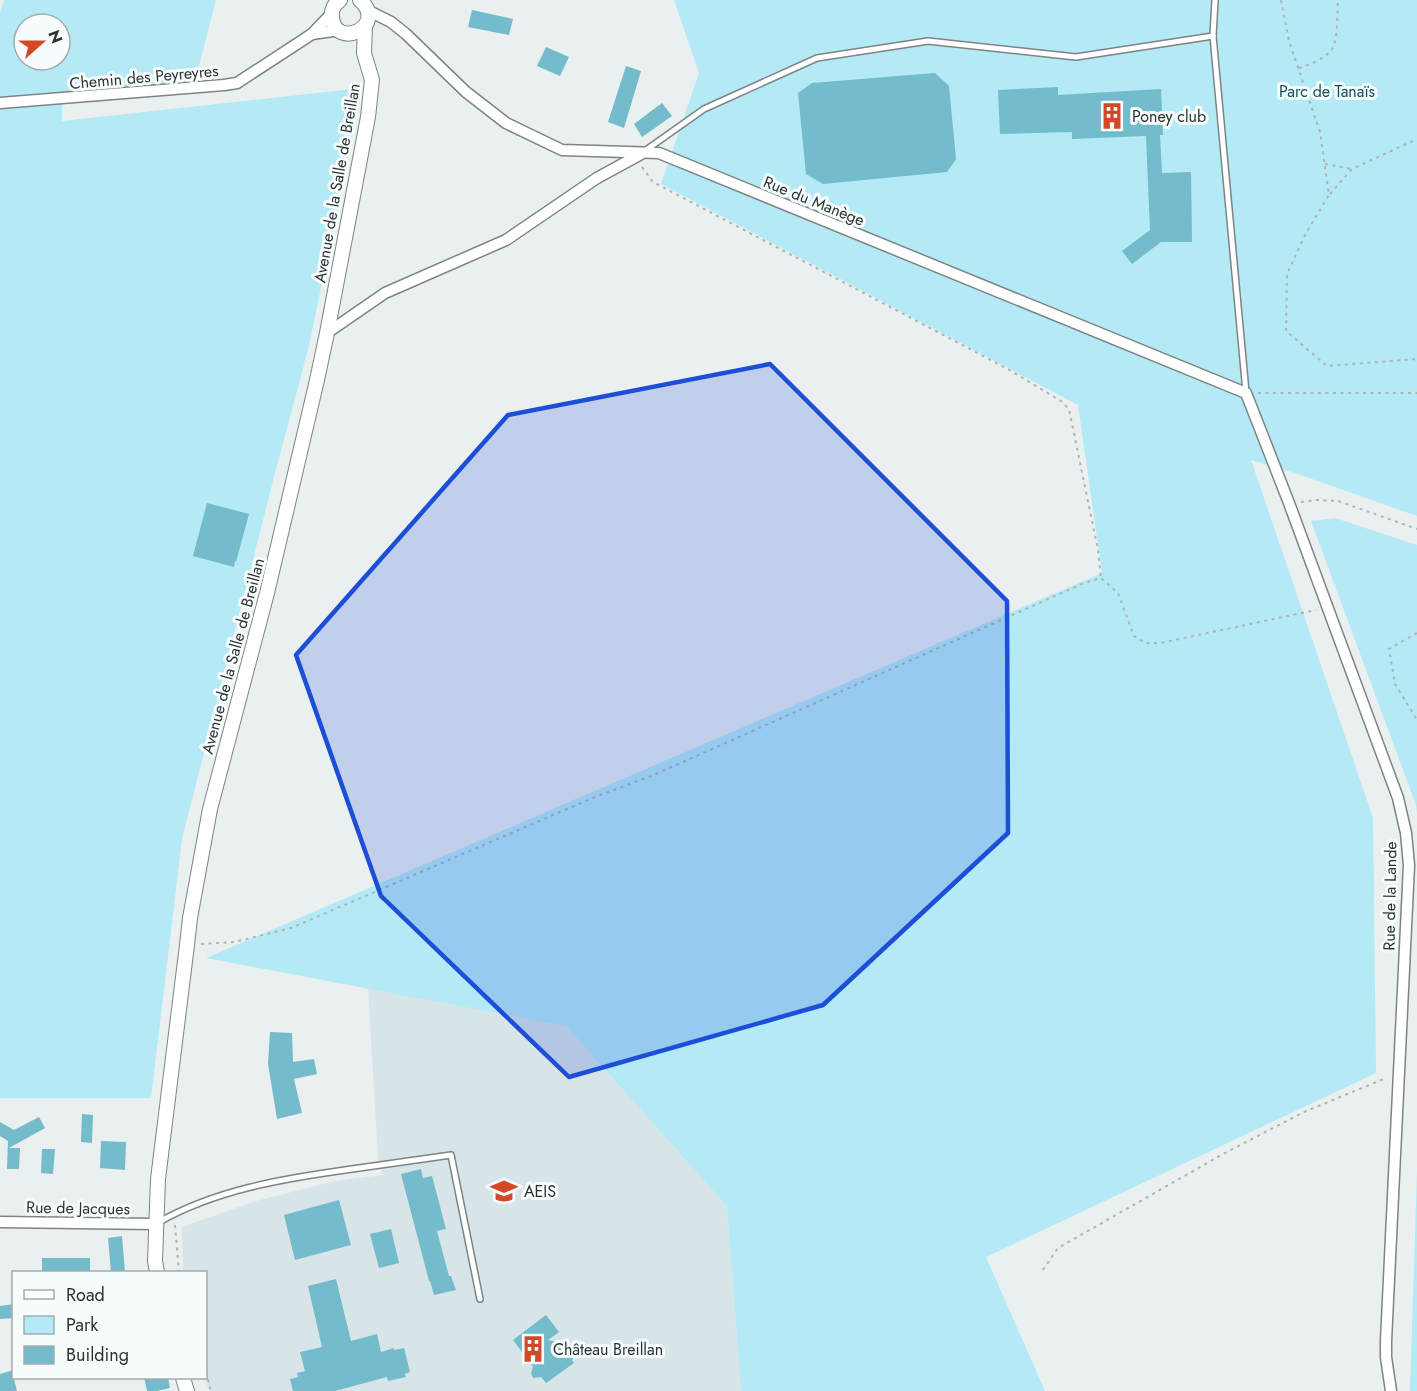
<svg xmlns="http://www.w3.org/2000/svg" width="1417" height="1391" font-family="Jost,sans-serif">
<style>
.built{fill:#d7e5e8}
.green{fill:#b4e9f6;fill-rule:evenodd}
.building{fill:#74bbcb}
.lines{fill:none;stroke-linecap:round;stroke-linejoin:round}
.service-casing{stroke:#7e8384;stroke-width:8}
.minor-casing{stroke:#7e8384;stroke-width:13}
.tertiary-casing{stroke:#7e8384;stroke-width:16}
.path{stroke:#afb3b4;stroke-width:2;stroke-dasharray:3 4.5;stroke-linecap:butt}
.service{stroke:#fff;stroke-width:5}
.minor{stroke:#fff;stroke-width:10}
.tertiary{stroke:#fff;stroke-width:14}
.marked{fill:#1d4ed8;fill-opacity:0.2;stroke:#1d4ed8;stroke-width:4.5;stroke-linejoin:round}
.labels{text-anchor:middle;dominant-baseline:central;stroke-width:6;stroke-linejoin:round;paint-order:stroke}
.street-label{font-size:16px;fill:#2f3131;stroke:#f7fcfe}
.park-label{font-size:16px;fill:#13505d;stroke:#f7fcfe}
.poi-label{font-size:16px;fill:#2f3131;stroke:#f7fcfe;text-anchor:start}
</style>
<rect width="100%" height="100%" fill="#eaeff0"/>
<path class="built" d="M368 988 566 1026 727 1206 741 1391H209L205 1378 206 1272H183L182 1227 256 1201 335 1181 382 1175 378 1157Z"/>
<g class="green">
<path d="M4 0H216L194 85 62 96V121L362 88 309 346 274 477 182 839 151 1098H0V14ZM24 24H60V60H24Z"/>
<path d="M674 0H1417V516L1295 473 1251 460 1373 818 1376 1073 986 1257 1045 1391H741L727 1206 566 1026 206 958 1102 573 1078 405 661 184 699 73Z"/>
<path d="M1335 518 1417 545V813L1416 805 1311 521Z"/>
<path d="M1417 1173V1391H1410Z"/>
</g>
<g class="building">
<path d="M472 10 513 19 509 35 468 27Z"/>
<path d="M546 47 569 57 560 76 537 66Z"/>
<path d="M626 66 641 71 624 128 608 122Z"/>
<path d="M935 73 949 86 956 159 947 172 823 184 806 174 798 93 812 83Z"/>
<path d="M1058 87V95L1161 89 1163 135H1160L1162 173 1191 172 1192 242H1161L1132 264 1122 251 1150 230 1146 136 1072 139V132L1000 134 998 90Z"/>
<path d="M662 103 672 116 642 137 634 124Z"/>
<path d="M207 503 249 514 236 562 235 561 234 567 193 556Z"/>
<path d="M270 1032 292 1033 293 1062 314 1059 317 1074 294 1079 302 1113 277 1119 268 1064Z"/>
<path d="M82 1114 93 1115 92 1143 81 1142Z"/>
<path d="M39 1117 45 1128 9 1148H20L19 1169H7L8 1141 0 1136V1122L14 1130Z"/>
<path d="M101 1141 126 1142 125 1170 100 1168Z"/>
<path d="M42 1149H55L53 1174 41 1173Z"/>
<path d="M421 1169 423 1178 432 1176 446 1229 437 1231 449 1276H451L456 1290 434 1295 430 1281H429L401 1174Z"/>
<path d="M339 1200 351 1245 295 1260 284 1215Z"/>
<path d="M391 1229 399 1263 379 1268 370 1234Z"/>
<path d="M122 1236 125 1272H111L108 1238Z"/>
<rect x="42" y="1258" width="48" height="14"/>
<path d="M336 1279 351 1341 377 1334 381 1352 394 1348V1350L404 1348 410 1372 405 1374 406 1377 388 1381 387 1377 335 1391H293L290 1379 298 1377 297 1373 305 1371 300 1352 322 1347 308 1286Z"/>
<path d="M14 1304V1318L0 1319V1306Z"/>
<path d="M546 1315 559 1332 548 1340 571 1345 575 1348 576 1353 572 1360 574 1363 546 1383 541 1377 533 1378 531 1373 533 1367 513 1340Z"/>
<path d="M14 1370V1379L17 1391H0V1374Z"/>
<path d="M144 1377H168L170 1388 157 1391H147Z"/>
</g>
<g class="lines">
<defs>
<g id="service">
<path d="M1215 0 1213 36 1246 392"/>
<path d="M646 150 704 109 817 58 928 41 1076 57 1213 36"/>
<path d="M159 1222C216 1190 281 1179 345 1170 380 1165 416 1160 451 1155L480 1299"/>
</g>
<g id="minor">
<path d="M367 10 391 22 406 34 466 92 506 123 562 150 659 153 1246 393 1289 503 1398 798 1406 833 1409 865 1386 1341V1357L1391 1391"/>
<path d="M312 34 340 30"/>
<path d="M0 103 224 85 237 83 312 34 332 13"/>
<path d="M327 333 385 293 506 240 597 178 641 154"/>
<path d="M0 1222 156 1224"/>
</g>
<g id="tertiary">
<path d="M340 0C334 5 331 9 332 17 335 51 389 26 360 0"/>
<path d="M157 1272 155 1261 158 1179 187 945 190 918 210 809 267 593 317 380 327 333 368 117 372 80 364 53 365 26"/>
<path d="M183 1378 187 1391"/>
</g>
</defs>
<use href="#service" class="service-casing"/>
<use href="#minor" class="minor-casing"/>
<use href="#tertiary" class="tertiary-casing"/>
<g class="path">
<path d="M1281 0 1289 41 1320 132 1329 195 1306 233 1287 274 1286 331 1327 366 1417 359"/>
<path d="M1299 68C1310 65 1330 57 1334 45 1338 33 1337 13 1338 0"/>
<path d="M1325 164 1352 169"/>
<path d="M642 167 653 182 1006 368 1061 401 1069 409 1098 550 1101 578"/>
<path d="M1330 194 1352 169 1417 139"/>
<path d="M1258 393H1417"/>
<path d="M1301 502 1317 500 1338 501 1417 529"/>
<path d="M1417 633 1389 649 1395 684 1417 720"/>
<path d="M201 944 234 942 291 928 595 797 651 776 719 746 1084 583 1101 578 1118 593 1134 636 1145 643H1160L1316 610"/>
<path d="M175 1225 179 1272"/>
<path d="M1043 1270 1058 1248 1223 1154 1304 1112 1386 1078"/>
<path d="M206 1372 211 1391"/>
</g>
<use href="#service" class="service"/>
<use href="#minor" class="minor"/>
<use href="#tertiary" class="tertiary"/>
</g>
<path class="marked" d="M770 364 1007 601 1008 833 823 1005 569 1077 381 896 296 655 508 415Z"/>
<defs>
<symbol id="building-bare" viewBox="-9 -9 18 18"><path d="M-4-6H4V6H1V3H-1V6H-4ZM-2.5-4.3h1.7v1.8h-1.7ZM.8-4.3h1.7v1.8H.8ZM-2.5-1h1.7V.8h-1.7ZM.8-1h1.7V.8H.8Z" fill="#d34928" stroke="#f7fcfe" stroke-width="2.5" paint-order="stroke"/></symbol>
<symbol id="school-bare" viewBox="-9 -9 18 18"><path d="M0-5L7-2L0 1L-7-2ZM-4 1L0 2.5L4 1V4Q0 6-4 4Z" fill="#d34928" stroke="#f7fcfe" stroke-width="2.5" paint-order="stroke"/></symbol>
</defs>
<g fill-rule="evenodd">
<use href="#building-bare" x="1093" y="97" width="38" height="38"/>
<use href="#school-bare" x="485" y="1172" width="38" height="38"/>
<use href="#building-bare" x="514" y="1330" width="38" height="38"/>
</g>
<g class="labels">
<g class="street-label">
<text transform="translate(144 77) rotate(-5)">Chemin des Peyreyres</text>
<text transform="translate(337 183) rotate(-80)">Avenue de la Salle de Breillan</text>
<text transform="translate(814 201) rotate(22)">Rue du Manège</text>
<text transform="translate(233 656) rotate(-75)">Avenue de la Salle de Breillan</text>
<text transform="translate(1390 896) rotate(-89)">Rue de la Lande</text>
<text transform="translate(78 1208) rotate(1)">Rue de Jacques</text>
</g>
<g class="park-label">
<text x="1327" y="91">Parc de Tanaïs</text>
</g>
<g class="poi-label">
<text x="1132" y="116">Poney club</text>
<text x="524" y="1191">AEIS</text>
<text x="553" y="1349">Château Breillan</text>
</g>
</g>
<rect x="12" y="1271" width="195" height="108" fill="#f7fcfe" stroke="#a7abac" stroke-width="1.5"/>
<rect x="24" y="1290" width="30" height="9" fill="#ffffff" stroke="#a7abac" stroke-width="1.5"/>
<text x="66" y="1301" font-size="18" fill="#2f3131">Road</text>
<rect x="24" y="1316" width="30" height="18" fill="#b4e9f6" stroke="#a7abac" stroke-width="1.5"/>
<text x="66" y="1331" font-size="18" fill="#2f3131">Park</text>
<rect x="24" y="1346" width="30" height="18" fill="#74bbcb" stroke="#a7abac" stroke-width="1.5"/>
<text x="66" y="1361" font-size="18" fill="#2f3131">Building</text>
<g transform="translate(42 42) rotate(69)"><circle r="28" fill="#f7fcfe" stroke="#a7abac" stroke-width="1.5"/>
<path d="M0-4.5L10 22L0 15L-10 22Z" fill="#d34928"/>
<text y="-9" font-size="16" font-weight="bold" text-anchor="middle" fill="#2f3131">N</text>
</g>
</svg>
